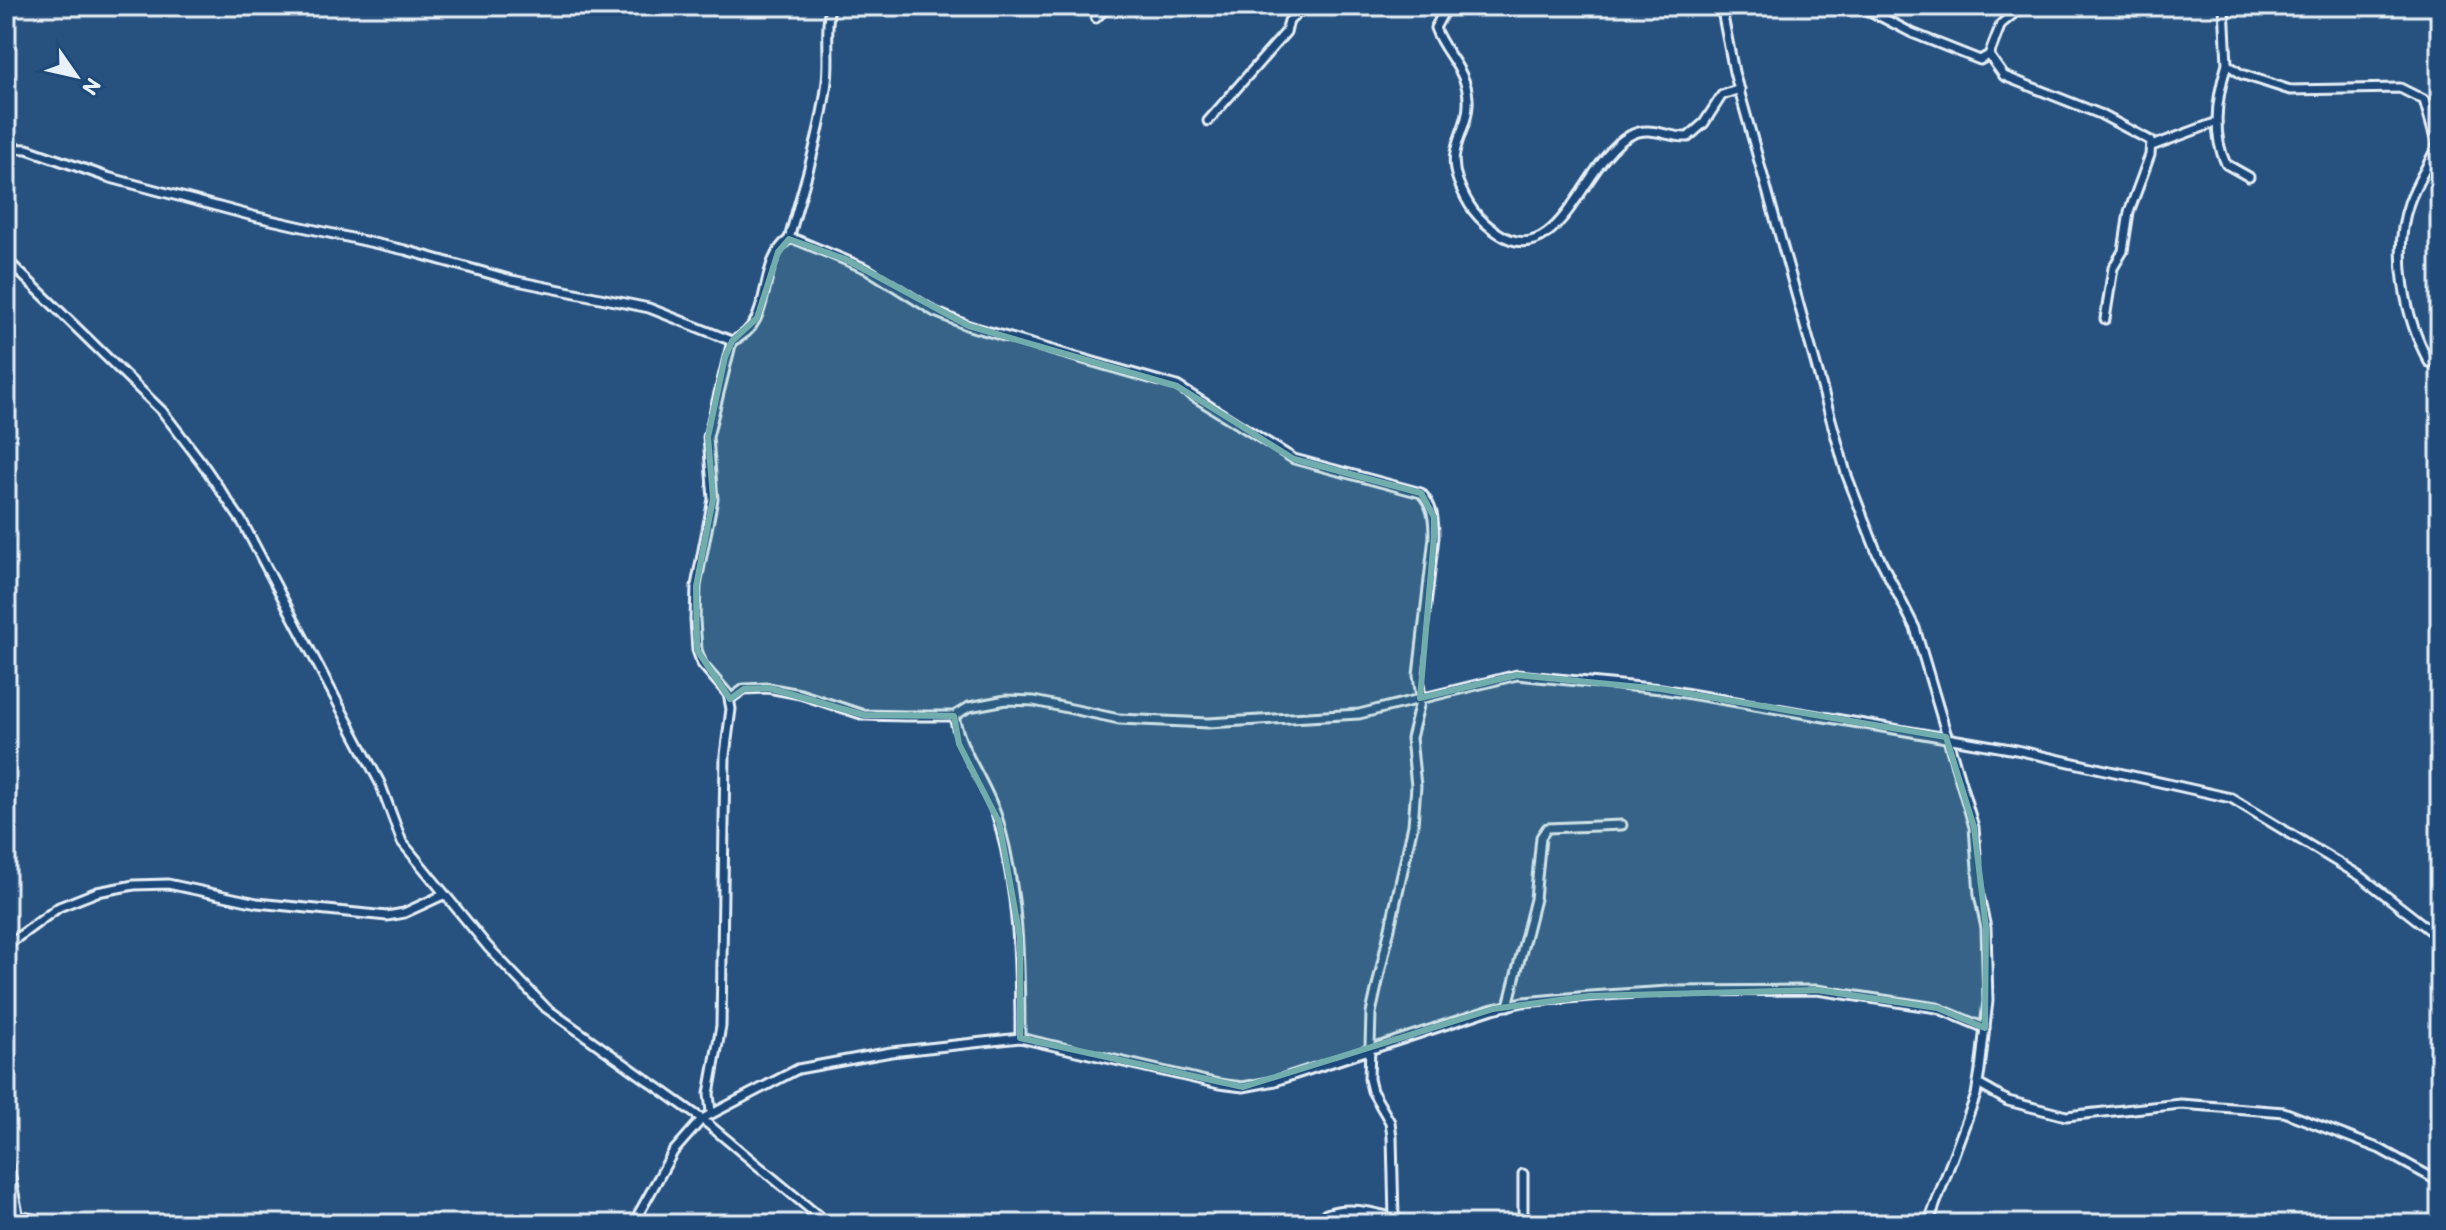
<svg xmlns="http://www.w3.org/2000/svg" width="2446" height="1230" font-family="Itim,sans-serif">
<style>
.lines{fill:none;stroke-linecap:round;stroke-linejoin:round}
.minor-casing{stroke:#e8f1f8;stroke-width:13}
.minor{stroke:#1f4a7a;stroke-width:7}
.marked{fill:#71adac;fill-opacity:0.2;stroke:#71adac;stroke-width:6;stroke-linejoin:round}
</style>
<rect width="100%" height="100%" fill="#27517f"/>
<filter id="ink" filterUnits="userSpaceOnUse"><feTurbulence type="fractalNoise" baseFrequency=".0125" numOctaves="2"/><feDisplacementMap in="SourceGraphic" scale="16" xChannelSelector="R" yChannelSelector="G"/><feConvolveMatrix kernelMatrix="1 2 1 2 8 2 1 2 1" color-interpolation-filters="sRGB"/></filter>
<g filter="url(#ink)">
<g class="lines">
<defs>
<g id="minor">
<path d="M1289 6 1300 11 1309 6"/>
<path d="M1447 6 1435 28C1444 53 1467 70 1468 99 1470 130 1445 147 1458 181 1467 205 1477 219 1498 233 1559 274 1584 160 1629 136 1650 124 1667 138 1688 137L1704 123 1722 95 1740 89"/>
<path d="M1721 6 1734 72 1846 473 1877 553 1915 628 1974 827 1979 895 1986 928 1988 1001 1980 1070 1976 1095 1928 1224"/>
<path d="M1860 6 1912 33 1980 60 1989 55 2001 24 2023 6"/>
<path d="M2224 6 2227 64 2241 74 2290 90 2400 88 2424 100 2437 146C2428 166 2416 183 2409 203 2392 252 2405 319 2429 362"/>
<path d="M1096 18 1108 6"/>
<path d="M1989 55 2004 76 2100 114 2151 141 2150 155 2129 212 2123 251 2113 268 2105 319"/>
<path d="M2227 64C2217 96 2211 133 2226 164L2249 177"/>
<path d="M1208 121 1286 32 1289 21 1300 11"/>
<path d="M2152 146 2217 122"/>
<path d="M6 148 27 149 107 177 253 216 405 250 512 280 649 308 732 341C776 324 755 264 789 239L797 240 867 269 935 312 969 326 1177 386 1294 459 1421 493C1433 506 1434 519 1434 537L1418 675 1421 698 1411 738 1416 786 1413 825 1371 1013 1369 1079 1372 1091 1390 1122 1392 1137 1394 1218"/>
<path d="M789 239C803 186 821 135 827 81 830 55 825 31 830 6"/>
<path d="M6 259 162 411 202 463 243 523 380 783 402 842 488 947 546 1008 702 1119 828 1224"/>
<path d="M730 699 744 689 768 688 800 694 864 715 905 716H954L969 707 1006 700 1034 701 1119 719 1208 723 1359 714 1517 675 1661 689 2016 750 2231 798 2362 877 2440 938"/>
<path d="M954 716C961 754 988 784 999 823 1019 894 1020 965 1020 1038"/>
<path d="M6 946 59 907 97 892 134 885 168 884 257 903 387 916 404 913 443 895"/>
<path d="M1508 1006 1535 899 1541 837 1547 828 1622 825"/>
<path d="M1978 1084 2008 1101 2066 1116 2181 1104 2284 1112 2380 1149 2440 1182"/>
<path d="M711 1112 709 1094 721 1026 725 755 731 709 728 694 702 664 697 650 695 620 696 586 713 499 708 437 732 341"/>
<path d="M6 1153 20 1224"/>
<path d="M6 1214 60 1224"/>
<path d="M633 1224 673 1152 702 1119 798 1069 891 1052 1020 1038 1219 1084 1243 1087 1275 1081 1493 1009 1523 1002 1590 996 1668 991 1817 990 1937 1008 1985 1028"/>
<path d="M1313 1224C1334 1199 1382 1213 1409 1224"/>
<path d="M1523 1224V1174"/>
<path d="M1770 1224 1798 1221 1831 1224"/>
</g>
</defs>
<use href="#minor" class="minor-casing"/>
<use href="#minor" class="minor"/>
</g>
</g>
<path class="marked" d="M789 239 845 259 969 326 1177 386 1294 459 1421 493 1434 517V537L1420 698 1517 675 1661 689 1946 737 1974 827 1986 928 1985 1028 1937 1008 1817 990 1590 996 1493 1009 1243 1087 1020 1038V938L999 822 959 744 954 716 864 715 768 688 744 689 730 699 697 650 696 586 713 499 708 437 725 357 732 341 757 318 778 252Z"/>
<rect width="2446" height="1230" fill="none" stroke="#1f4a7a" stroke-width="32"/>
<rect x="16" y="16" width="2414" height="1198" fill="none" stroke="#e8f1f8" stroke-width="3" filter="url(#ink)"/>
<g transform="translate(76 76) rotate(124)" stroke="#1f4a7a" stroke-width="6" paint-order="stroke">
<path d="M0-6L14 30L0 20L-14 30Z" fill="#e8f1f8"/>
<text y="-12" font-size="22" font-weight="bold" text-anchor="middle" fill="#e8f1f8">N</text>
</g>
</svg>
